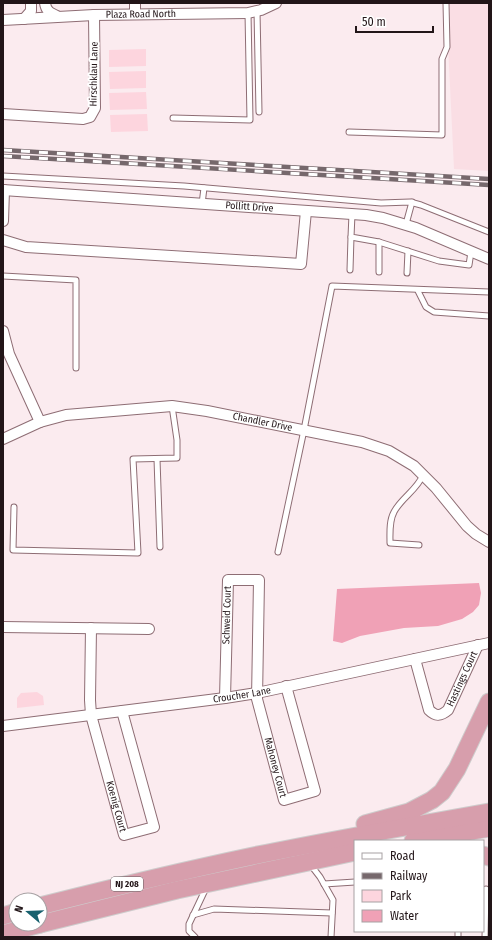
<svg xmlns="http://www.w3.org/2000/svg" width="492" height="940" font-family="'Fira Sans Condensed',sans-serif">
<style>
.built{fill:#fadee4}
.green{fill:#fdd5de}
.water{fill:#f0a1b6}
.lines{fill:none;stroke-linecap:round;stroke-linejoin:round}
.service-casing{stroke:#8e6d74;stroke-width:7}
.minor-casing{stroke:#8e6d74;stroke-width:12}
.trunk-casing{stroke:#cecccc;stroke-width:19}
.service{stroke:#fff;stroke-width:5}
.minor{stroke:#fff;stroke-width:10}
.trunk{stroke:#d79eac;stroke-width:17}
.rail-casing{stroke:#76686c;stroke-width:4.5}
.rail{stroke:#fff;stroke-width:3;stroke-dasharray:9;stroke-linecap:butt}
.labels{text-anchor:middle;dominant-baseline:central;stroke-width:4;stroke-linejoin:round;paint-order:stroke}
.shield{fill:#fff;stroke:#645b5d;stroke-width:1}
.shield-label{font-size:9px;font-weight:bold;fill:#221518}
.street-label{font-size:10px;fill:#221518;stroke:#fff}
</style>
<rect width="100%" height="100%" fill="#fbebef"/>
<path class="built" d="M446 3H489V171L454 169Z"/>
<g class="green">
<path d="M146 49V66L109 67V50Z"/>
<path d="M146 71V88L110 89 109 72Z"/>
<path d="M146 92 147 109 110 110 109 93Z"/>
<path d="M147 114 148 131 111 132 110 115Z"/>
<path d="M37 692 43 696 44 705 17 708V698L21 693Z"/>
</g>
<path class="water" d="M479 583 481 593 479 605 473 612 462 619 438 626 404 628 360 636 342 643 333 641 337 589Z"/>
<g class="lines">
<defs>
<g id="service">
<path d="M257 11 259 112"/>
<path d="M173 118 250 120 248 13"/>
<path d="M349 132 442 135V59L447 47 446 3"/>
<path d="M3 176 184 186 381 203 410 202 421 205 489 232"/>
<path d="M202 204 204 188"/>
<path d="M352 214 351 237 379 242 439 261 469 265 471 252"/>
<path d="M406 224 412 202"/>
<path d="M350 270 351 237"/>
<path d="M379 272V242"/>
<path d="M407 273 408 251"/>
<path d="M3 276 76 280V368"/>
<path d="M418 291 426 307 434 312 489 316"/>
<path d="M157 459 160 547"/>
<path d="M14 507 13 550 138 553 133 459 177 458V440L172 406"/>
<path d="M419 545 390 543C390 533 389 521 394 512 401 498 417 490 423 475"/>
<path d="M278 552 304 430 332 286 489 292"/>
<path d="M310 864 320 877 333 900 331 937"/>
<path d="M324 884 355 882"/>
<path d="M193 915 214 909 332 913"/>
<path d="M195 937 189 931V924L206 888"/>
<path d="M458 937V931"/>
<path d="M485 937 486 889"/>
</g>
<g id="minor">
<path d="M45 3C46 11 50 13 57 16"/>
<path d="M135 3V13"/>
<path d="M24 19 31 11V3"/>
<path id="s1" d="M3 20 94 15 248 13 261 10 276 3"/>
<path d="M3 114 83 119 90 117 95 108 94 15"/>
<path id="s2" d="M3 190 366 215 383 218 416 228 489 259"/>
<path d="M3 221 4 190"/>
<path d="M3 240 26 247 301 264 306 211"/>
<path d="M3 331 9 354 40 422"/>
<path id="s3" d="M3 439 40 422 66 415 172 406 207 411 362 442 389 451 414 466 436 488 467 526 476 534 489 542"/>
<path d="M3 627 149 629"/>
<path id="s4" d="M91 628 90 700 91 715 124 835 154 827 122 711"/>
<path id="s5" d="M415 659 429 710C436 717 441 716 448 710L478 645"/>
<path id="s6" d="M225 698 228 580H259L257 699 284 800 315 791 286 686"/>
<path id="s7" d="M3 726 225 698 257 693 489 643"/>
</g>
<g id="trunk">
<path d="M365 824 409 812 432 800 442 792 457 769 489 702"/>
<path d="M413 841 489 828"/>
<path d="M483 855 489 857"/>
<path d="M40 906C111 888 182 871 253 856 331 840 410 826 489 812"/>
<path d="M3 916 16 912"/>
<path d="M40 924 177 890 355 852"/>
<path d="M3 934 40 924"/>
</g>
</defs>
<use href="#service" class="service-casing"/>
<use href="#minor" class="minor-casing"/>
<use href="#trunk" class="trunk-casing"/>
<use href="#service" class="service"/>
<use href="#minor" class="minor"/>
<use href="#trunk" class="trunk"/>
<defs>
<g id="rail">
<path d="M3 150 489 179"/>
<path d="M3 156 489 185"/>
</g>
</defs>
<use href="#rail" class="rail-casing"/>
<use href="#rail" class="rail"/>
</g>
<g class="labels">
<rect class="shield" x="111" y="877" width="32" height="14" rx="3"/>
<g class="shield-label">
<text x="127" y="884">NJ 208</text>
</g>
<g class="street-label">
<text stroke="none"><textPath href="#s1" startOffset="138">Plaza Road North</textPath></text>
<text transform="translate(94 74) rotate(-89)">Hirschklau Lane</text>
<text stroke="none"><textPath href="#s2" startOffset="247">Pollitt Drive</textPath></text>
<text stroke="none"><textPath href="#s3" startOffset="266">Chandler Drive</textPath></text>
<text stroke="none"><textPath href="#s6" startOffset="83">Schweid Court</textPath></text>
<text stroke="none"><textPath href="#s5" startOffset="109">Hastings Court</textPath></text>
<text stroke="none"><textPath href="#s7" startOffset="241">Croucher Lane</textPath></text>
<text stroke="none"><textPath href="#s6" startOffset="339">Mahoney Court</textPath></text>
<text stroke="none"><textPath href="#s4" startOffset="182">Koenig Court</textPath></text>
</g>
</g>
<rect width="492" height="940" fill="none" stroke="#221518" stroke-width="8"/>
<rect x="354" y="840" width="130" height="92" fill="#ffffff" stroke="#a7a1a3"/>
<rect x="362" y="853" width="20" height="6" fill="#ffffff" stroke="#a7a1a3"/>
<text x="390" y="860" font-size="12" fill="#221518">Road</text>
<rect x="362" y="873" width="20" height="6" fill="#76686c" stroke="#a7a1a3"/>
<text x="390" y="880" font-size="12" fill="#221518">Railway</text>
<rect x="362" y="890" width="20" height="12" fill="#fdd5de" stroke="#a7a1a3"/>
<text x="390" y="900" font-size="12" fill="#221518">Park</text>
<rect x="362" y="910" width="20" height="12" fill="#f0a1b6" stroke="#a7a1a3"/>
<text x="390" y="920" font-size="12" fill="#221518">Water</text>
<g transform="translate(28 912) rotate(289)"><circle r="19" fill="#ffffff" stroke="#a7a1a3"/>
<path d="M0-3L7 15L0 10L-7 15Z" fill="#17616e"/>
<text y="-6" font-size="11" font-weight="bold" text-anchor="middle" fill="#221518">N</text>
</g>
<path d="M356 26v6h77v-6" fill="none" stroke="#221518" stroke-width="2"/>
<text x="362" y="26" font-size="12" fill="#221518" stroke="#ffffff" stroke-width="3" paint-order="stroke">50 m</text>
</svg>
